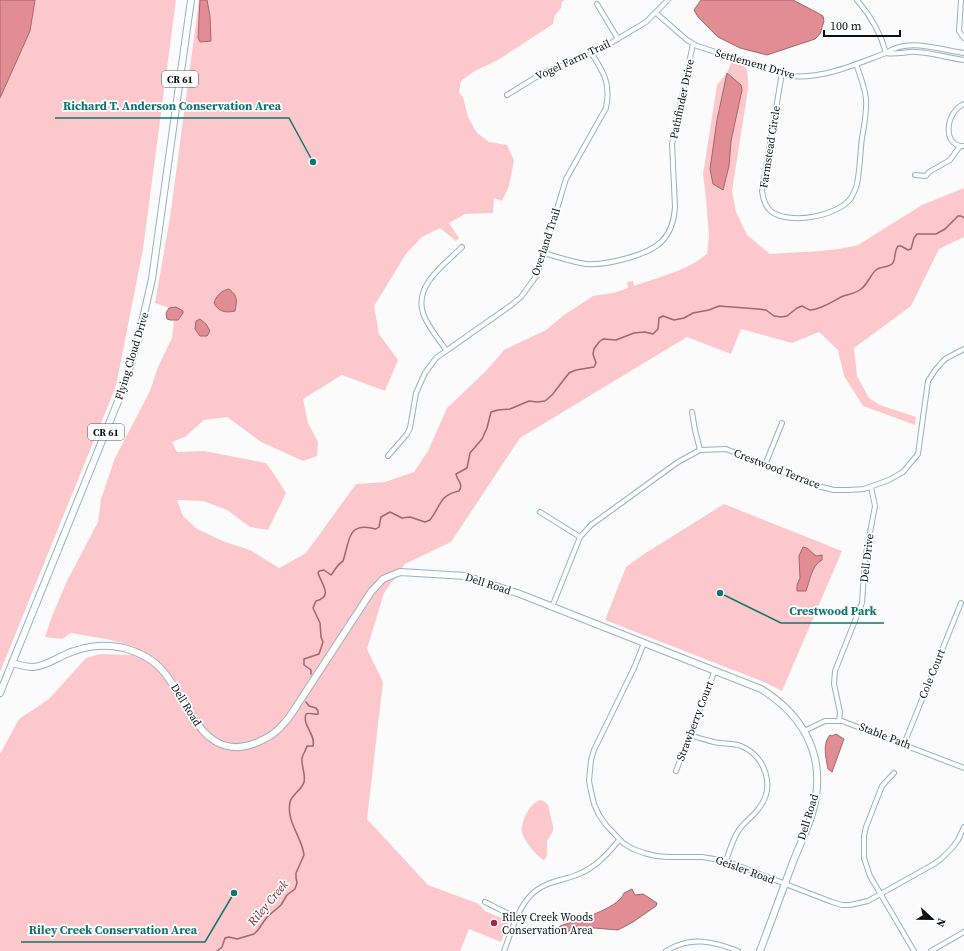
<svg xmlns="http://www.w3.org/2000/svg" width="964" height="951" font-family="'Source Serif 4',serif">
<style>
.green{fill:#fdc8cb}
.water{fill:#e28c93;stroke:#a0676d}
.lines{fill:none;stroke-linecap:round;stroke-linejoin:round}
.stream{stroke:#a0676d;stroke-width:1.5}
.street-casing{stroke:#98b1c2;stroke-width:6}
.secondary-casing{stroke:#98b1c2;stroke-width:8}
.primary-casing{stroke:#98b1c2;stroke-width:8}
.street{stroke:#fff;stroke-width:4}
.secondary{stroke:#fff;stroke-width:6}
.primary{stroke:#fff;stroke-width:6}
.poi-dot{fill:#b52343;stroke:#fff;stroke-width:1.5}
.labels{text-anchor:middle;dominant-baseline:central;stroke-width:3.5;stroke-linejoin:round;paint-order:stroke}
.shield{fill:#fff;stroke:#51585b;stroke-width:1}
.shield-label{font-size:10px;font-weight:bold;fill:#071015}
.street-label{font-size:11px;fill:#071015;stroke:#fff}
.poi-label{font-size:11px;fill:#071015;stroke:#fff;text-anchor:start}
.water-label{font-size:12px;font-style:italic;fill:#811d30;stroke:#fff}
.leader{fill:none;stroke:#0f766e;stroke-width:1.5}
.callout-dot{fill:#0f766e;stroke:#fff;stroke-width:1.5}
.callout-label{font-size:12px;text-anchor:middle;font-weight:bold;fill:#0f766e;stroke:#fff;stroke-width:3.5;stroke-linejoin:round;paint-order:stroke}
</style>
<rect width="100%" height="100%" fill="#fbfbfb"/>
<g class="green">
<path d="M35 0H176L143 249 116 386 0 672V98L30 31Z"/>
<path d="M199 0H565L562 2 561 8 554 17 553 24 498 60 473 72 461 81 459 93 463 97 468 117 477 133 489 142 507 145 514 160 509 186 502 201 494 198 493 213 465 214 449 223 459 238 456 241 440 228 422 237 406 254 374 306 379 334 398 360 385 391 342 375 303 399 308 423 318 442 317 456 303 461 261 442 227 417 204 420 185 437 172 442 177 452 204 451 266 463 274 474 286 493 268 530 250 527 227 510 203 501 177 500 183 516 197 529 225 542 250 550 279 568 306 553 356 484 385 482 414 472 428 451 447 408 486 371 504 350 546 330 564 315 593 296 613 293 628 288 627 282 633 281 634 286C659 277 686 271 707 254L709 236 706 199 703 174 717 85 727 73 732 60C750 63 748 74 748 89L732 191 736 212 747 235 770 254 819 251 839 249 858 245 922 205 964 188V237L939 249 911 306 854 348 857 376 869 398 880 405 916 417 915 425 863 406 844 376 838 350 819 332 792 343 741 329 731 354 687 337 520 438 451 542 405 564 384 593 367 649 383 682 367 819 428 885 479 904 485 911 509 921 501 942 469 929 460 951H0V754L19 719 49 699 86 658 100 654 130 655 132 646 111 640 71 633 62 639 45 637 52 616 67 581 98 522 101 499 115 458 150 391 158 367 172 338 175 310 155 303 170 218Z"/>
<path d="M724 504 842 551 782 691 764 682 605 620 626 567 644 554Z"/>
<path d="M541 800 545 802 548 805 553 826V831L547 841V856L544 860C538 858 523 839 522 833 520 822 530 802 541 800Z"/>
</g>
<g class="water">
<path d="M0 0H35L30 31 0 98Z"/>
<path d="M200 0H207L210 16 211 41 200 42 198 38Z"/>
<path d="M701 0H793L816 12 823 16 824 21 820 34 815 39 767 55 740 48 718 37 698 17 694 10Z"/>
<path d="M727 73 741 85 742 90 731 141 729 166 723 190 713 184 710 169 717 120Z"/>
<path d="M229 289C238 296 237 300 235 311 225 313 219 312 214 303 216 296 222 290 229 289Z"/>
<path d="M176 307 183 311V313L178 320H170L167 319 166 313 169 308Z"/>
<path d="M200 319 206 324 210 331 207 336H200L195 329 196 321Z"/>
<path d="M803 547 807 548 816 556 822 555V560C812 565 810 580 806 591H797V585L800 578 799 556Z"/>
<path d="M836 734 844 739 832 772 828 769C826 758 822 744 830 735L832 736Z"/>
<path d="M632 889 635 895 643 894 657 903 656 906 633 922 618 930 594 928 560 932 557 929 560 926C574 921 619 909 624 893Z"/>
</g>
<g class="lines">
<g class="stream">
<path d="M311 674V670L304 665V659L319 654 323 642 321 637 320 623 313 608 316 601C334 597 321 583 318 573L319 571 324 570 331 575C336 570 335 566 343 561 350 540 347 521 376 529L379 527 381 517 390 512 402 518 410 517 425 522 430 520C441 506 439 495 459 491 464 484 457 481 456 474L467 468 470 453 482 439 487 428 491 412 498 410 510 409 529 401 537 402 545 401 552 395 569 373 576 370 594 367 596 363 593 354 594 349 599 342 603 339 616 340 634 333 645 332 653 334 658 329 659 318 663 316 674 320 684 318 693 313 709 310 719 306 758 309 766 310 774 316 781 317 787 316 797 308 802 306C804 307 807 309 810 310 819 310 834 301 841 297 848 294 855 294 861 289 868 284 870 275 876 270 881 266 889 268 893 263 896 258 894 251 898 246H901L908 250 911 249 914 238 917 234H936L945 229 958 216H961L964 218"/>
<path d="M217 951 222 947 225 938 229 937 237 939 254 934 258 930 267 917 281 905 287 895 295 889 297 883 296 878V873L304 855C302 837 286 822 290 802 292 794 302 790 304 782 306 774 301 766 302 758 303 754 306 750 307 746H313C316 734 302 726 306 714 310 712 314 715 318 714V711L316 708 309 706 306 702"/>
</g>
<defs>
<g id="street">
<path d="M857 0C870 15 881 34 886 53"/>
<path d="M961 0 959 31 964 38"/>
<path d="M597 4 618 39"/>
<path d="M656 13 687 40 697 46 791 76C824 79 856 64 886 53 909 37 939 50 964 53"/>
<path d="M886 53C897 55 907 51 917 52 933 53 948 58 964 60"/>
<path d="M782 73 762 191C763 199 765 207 772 212 791 225 838 216 851 198 853 194 856 189 857 184 860 169 860 153 862 138 864 126 867 112 866 99 865 88 860 75 856 64"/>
<path d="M507 95 541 74 596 52 646 22 668 0"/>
<path d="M964 104C945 112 942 147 964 146"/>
<path d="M915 175 926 176 929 172 950 160 960 146"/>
<path d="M544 253C558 257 572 262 586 264 601 265 614 262 628 258 657 250 673 239 675 207L672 144 693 44"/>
<path d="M446 350C438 338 427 326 423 313 414 285 445 264 462 247"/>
<path d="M692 412 695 430 700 450"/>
<path d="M388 456 407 434 410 428 416 393 425 373 436 358 510 306 521 297 537 275 566 179 606 108C611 84 604 73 592 54"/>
<path d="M765 465 782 423"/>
<path d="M540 512 580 537"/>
<path d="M552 607 580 537 591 525 678 462 700 450 726 449 818 486 834 490H849L864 489 889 480 903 472 918 454 928 381 936 369 945 359 964 349"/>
<path d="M644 643 634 668 594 750 591 760 589 781 591 791 594 804 599 815 606 825 623 843 633 849 644 853 656 856 668 857H702L726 861 832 902 842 905H850L868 901 934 864 941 859 952 848 958 840 964 827"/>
<path d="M839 721 840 712 834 684 835 671 862 603 865 559 875 506 871 487"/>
<path d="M804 731 825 721H842L964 768"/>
<path d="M690 735C698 738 706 740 714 742 723 744 733 743 741 746 765 756 776 786 759 808 753 817 743 822 737 833 732 842 729 852 726 861"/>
<path d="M904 744 961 603"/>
<path d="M676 771 715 670"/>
<path d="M894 773 882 786 866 827 864 836V858L870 876 914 951"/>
<path d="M485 902 517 918"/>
<path d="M504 951C511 933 517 910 530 896 542 883 558 881 574 876 594 869 606 856 619 840"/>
<path d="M666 951C691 936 713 941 738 951"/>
<path d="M931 951 964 932"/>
</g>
<path id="secondary" d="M12 663C19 665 26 667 33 667 44 666 52 661 62 656 82 646 102 643 124 648 138 652 153 659 163 671 188 700 202 762 253 744 272 737 281 729 292 713L371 592 383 579 400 572 466 576 520 594 761 689C800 713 823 750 816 796 813 819 801 841 793 862 782 892 771 921 760 951"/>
<path id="primary" d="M0 693 123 389 138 340 152 279 191 0"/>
</defs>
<use href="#street" class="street-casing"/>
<use href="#secondary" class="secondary-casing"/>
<use href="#primary" class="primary-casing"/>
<use href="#street" class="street"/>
<use href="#secondary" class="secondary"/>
<use href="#primary" class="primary"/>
</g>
<circle class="poi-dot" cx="494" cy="923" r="4"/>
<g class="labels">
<g class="shield">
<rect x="162" y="71" width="36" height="16" rx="3"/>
<rect x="88" y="424" width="36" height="16" rx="3"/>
</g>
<g class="shield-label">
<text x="180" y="79">CR 61</text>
<text x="106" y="432">CR 61</text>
</g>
<g class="street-label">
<text transform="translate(573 60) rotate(-25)">Vogel Farm Trail</text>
<text transform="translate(755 64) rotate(16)">Settlement Drive</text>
<text transform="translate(682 99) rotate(-78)">Pathfinder Drive</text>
<text transform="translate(770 147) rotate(-81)">Farmstead Circle</text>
<text transform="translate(546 242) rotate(-72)">Overland Trail</text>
<text transform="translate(132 356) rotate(-73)">Flying Cloud Drive</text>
<text transform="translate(777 469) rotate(21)">Crestwood Terrace</text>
<text transform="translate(867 558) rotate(-83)">Dell Drive</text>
<text transform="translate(488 584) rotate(18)">Dell Road</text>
<text transform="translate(932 674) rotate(-68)">Cole Court</text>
<text transform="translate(186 705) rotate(58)">Dell Road</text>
<text transform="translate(695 721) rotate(-69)">Strawberry Court</text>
<text transform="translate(885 736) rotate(21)">Stable Path</text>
<text transform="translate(808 817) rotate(-73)">Dell Road</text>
<text transform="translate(745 870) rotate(20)">Geisler Road</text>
</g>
<g class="poi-label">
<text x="502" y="917">Riley Creek Woods<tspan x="502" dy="13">Conservation Area</tspan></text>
</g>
<g class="water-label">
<text transform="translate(268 903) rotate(-50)">Riley Creek</text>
</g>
</g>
<path class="leader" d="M313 162L289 118H55M720 593L781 623H884M234 893L205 942H21"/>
<g class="callout-dot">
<circle cx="313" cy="162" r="4"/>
<circle cx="720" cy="593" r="4"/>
<circle cx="234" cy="893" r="4"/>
</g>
<g class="callout-label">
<text x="172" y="110">Richard T. Anderson Conservation Area</text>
<text x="833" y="615">Crestwood Park</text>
<text x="113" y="934">Riley Creek Conservation Area</text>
</g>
<g transform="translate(932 919) rotate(112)" stroke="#ffffff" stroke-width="3" paint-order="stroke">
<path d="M0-3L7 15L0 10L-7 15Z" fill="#071015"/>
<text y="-6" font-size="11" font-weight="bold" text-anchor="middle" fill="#071015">N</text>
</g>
<path d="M824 30v6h76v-6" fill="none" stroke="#071015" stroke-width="2"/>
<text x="830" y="30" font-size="12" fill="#071015" stroke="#ffffff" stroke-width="3" paint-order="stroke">100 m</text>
</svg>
